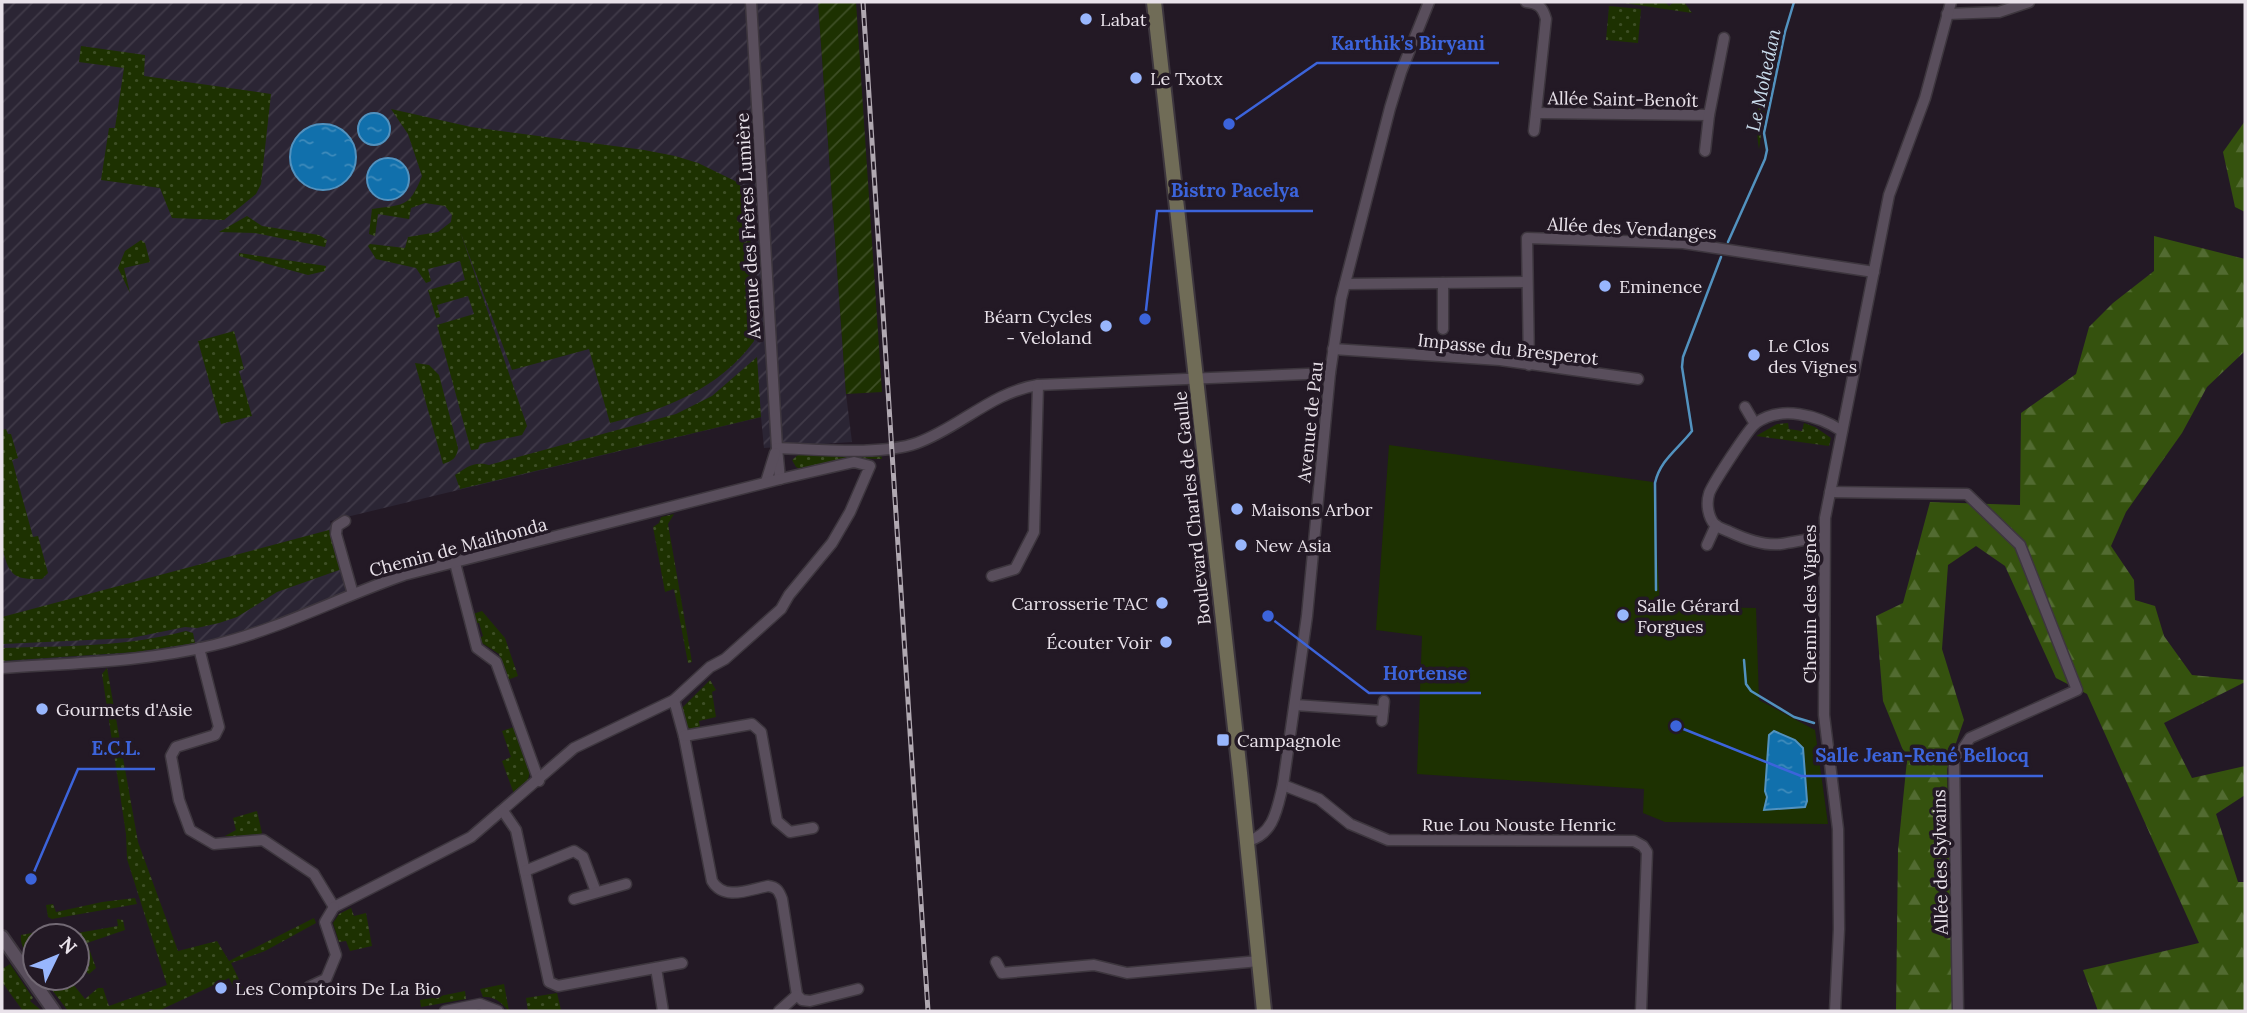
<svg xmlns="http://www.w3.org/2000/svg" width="2247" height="1013" font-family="Lora,serif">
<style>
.industrial{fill:url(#industrial-furrows)}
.grass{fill:url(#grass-dots)}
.forest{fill:url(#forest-firs)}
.park{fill:#1d3101}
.garden{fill:url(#garden-furrows)}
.water{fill:url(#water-ripples);stroke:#5292bf;stroke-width:2}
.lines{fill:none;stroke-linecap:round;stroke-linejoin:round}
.stream{stroke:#5292bf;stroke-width:2.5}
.minor-casing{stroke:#3d363e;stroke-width:13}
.tertiary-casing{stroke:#3d363e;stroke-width:16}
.secondary-casing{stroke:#3d363e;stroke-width:18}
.minor{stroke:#594e5c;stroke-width:10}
.tertiary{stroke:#594e5c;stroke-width:12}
.secondary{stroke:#706c57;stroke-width:14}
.rail-casing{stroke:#b0a8b1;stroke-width:5}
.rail{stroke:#231925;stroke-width:2.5;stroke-dasharray:8;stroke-linecap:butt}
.poi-dot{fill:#98b6fd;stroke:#231925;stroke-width:2.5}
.labels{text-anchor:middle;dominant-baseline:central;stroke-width:7;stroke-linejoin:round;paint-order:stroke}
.poi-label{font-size:18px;fill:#e9e2ea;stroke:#231925;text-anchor:start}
.street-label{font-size:18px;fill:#e9e2ea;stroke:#231925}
.water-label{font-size:19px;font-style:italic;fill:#c9dcec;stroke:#231925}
.leader{fill:none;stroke:#3c64db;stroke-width:2.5}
.callout-dot{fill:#3c64db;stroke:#231925;stroke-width:2.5}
.callout-label{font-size:19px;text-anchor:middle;font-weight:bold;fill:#3c64db;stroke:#231925;stroke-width:7;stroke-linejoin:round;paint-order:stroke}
</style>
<defs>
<pattern id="industrial-furrows" width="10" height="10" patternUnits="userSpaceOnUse" patternTransform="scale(1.75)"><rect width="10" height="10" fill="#2b2534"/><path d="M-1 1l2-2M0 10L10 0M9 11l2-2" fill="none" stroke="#403a48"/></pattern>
<pattern id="grass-dots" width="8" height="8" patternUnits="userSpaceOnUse" patternTransform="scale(1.75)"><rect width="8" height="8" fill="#1d3101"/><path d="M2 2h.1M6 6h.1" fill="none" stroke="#3e4f26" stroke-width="1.8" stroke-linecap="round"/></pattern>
<pattern id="forest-firs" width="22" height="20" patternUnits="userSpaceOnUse" patternTransform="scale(1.75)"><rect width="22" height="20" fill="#35520e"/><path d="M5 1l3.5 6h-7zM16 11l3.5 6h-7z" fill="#526b31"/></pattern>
<pattern id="garden-furrows" width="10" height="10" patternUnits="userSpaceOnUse" patternTransform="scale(1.75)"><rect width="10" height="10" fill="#1d3101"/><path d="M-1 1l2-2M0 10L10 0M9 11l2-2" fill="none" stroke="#3e4f26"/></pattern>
<pattern id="water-ripples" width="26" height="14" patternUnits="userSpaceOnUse" patternTransform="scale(1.75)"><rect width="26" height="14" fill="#1170ac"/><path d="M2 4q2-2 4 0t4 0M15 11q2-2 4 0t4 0" fill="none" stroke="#3f8bbb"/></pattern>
</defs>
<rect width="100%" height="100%" fill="#231925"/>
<path class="industrial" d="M2 2H818L846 394 852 442 764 448 761 417 330 521 350 596 214 646 2 668Z"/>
<g class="grass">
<path d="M1617 2H1665L1669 6 1674 2H1684L1692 13Z"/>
<path d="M1609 6 1641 9 1638 43 1606 40Z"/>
<path d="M1776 30 1783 31 1769 81 1759 149C1752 108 1765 69 1776 30Z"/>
<path d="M81 46 145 55 144 76 271 94 261 184 256 194 224 220 172 218 160 188 101 180 109 128H115L124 68 79 62Z"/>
<path d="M391 109 471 127 644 150 675 156 698 163 735 181 744 189 749 199 754 341C719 389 666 409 610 423L589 349 512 370 460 231 527 426 522 435 480 444 478 449 471 450 437 325 474 314 468 296 437 305 440 317 436 318 428 290 465 280 460 261 428 269 431 281 426 283 416 268 376 259 368 246 370 244 405 248 408 237 438 232 451 222 452 215 445 206 425 203 411 208 409 219 378 214 375 236 369 234 372 209C403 204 409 209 422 176L408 134Z"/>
<path d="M247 216 262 226 319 235 327 240 325 247 255 233 219 232Z"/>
<path d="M141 240 145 243 150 262 124 268 130 293 118 268 125 251Z"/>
<path d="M239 253 326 266 325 271 308 275 239 256Z"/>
<path d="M234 331 244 369 239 371 252 416 221 424 198 341Z"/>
<path d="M757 357 761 417 460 489 455 475C467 467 474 461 489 465L676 414 712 396Z"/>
<path d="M415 363 429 365 439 375 458 448C457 458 452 461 443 464Z"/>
<path d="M1788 423 1789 429 1802 431 1804 423 1815 427 1831 438 1829 446 1756 436 1777 424Z"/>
<path d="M6 429 8 434H11L18 458 12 460 33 537 38 536 48 573 42 579C13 580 9 575 2 547V430Z"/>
<path d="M837 454H881L882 459 848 458 800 469 796 467 792 460 798 455Z"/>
<path d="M674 514 668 524 692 662 688 663 674 589 665 592 653 527 659 523 661 517Z"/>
<path d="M329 530 342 569 277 592 237 617 219 623 197 628 185 627 131 638 2 644V617Z"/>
<path d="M482 611 505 638 518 676 507 680 499 654 482 643 480 638 483 636 479 623H475L473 614Z"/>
<path d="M186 631 193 633 195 643 136 652 2 661V648C64 646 125 647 186 631Z"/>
<path d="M107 668 138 842 178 951 217 941 229 961 314 918 316 923 265 951 231 963 246 994 239 998 229 978 158 1011 150 1009 145 1011H68L43 978H68L85 999 98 988H103L109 1006 167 985 127 859 126 834 102 674Z"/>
<path d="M710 680 716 690 712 692 716 717 699 721 700 727 690 729 687 726 682 708Z"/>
<path d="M514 727 530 772 527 783 514 794 502 761 511 757 502 731Z"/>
<path d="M257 811 262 833 258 836H225L236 830 233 818Z"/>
<path d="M135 898 137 904 52 919 48 917 46 905 53 904 56 912 102 902Z"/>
<path d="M351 908 354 916 366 913 372 946 350 951 346 941 339 942 333 923 339 914Z"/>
<path d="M117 919 123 920 125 930 87 943 96 968 89 974 84 970 90 965 77 948V936H60L61 930 64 928 66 935 118 926Z"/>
<path d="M37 932 46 936H35V965C29 956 19 946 21 935Z"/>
<path d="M10 964 33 998 30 1001 42 1011H23L2 982V969Z"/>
<path d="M504 984 509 1011C501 1003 496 996 483 997L480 989Z"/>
<path d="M465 991 466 999 421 1007 420 1000Z"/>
<path d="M557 993 561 1010 528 1011 526 998Z"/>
</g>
<g class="forest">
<path d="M2245 121V212L2235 207 2223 152Z"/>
<path d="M2154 236 2245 259V351L2207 387 2182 433 2126 512 2111 546 2134 580 2135 600 2155 606 2164 636 2192 675 2245 680V682L2164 723 2192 778 2245 766V795L2216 814 2238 882H2245V1011H2098L2083 970 2199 943 2087 694 2056 678 2005 566 1976 546 1948 565 1942 649 1964 720 1947 769 1953 1011H1896L1898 850 1907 760 1883 701 1876 616 1903 603 1930 502 2020 505 2021 413 2076 374 2089 327 2113 303 2154 271Z"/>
</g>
<path class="park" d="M1389 445 1653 482 1660 606 1756 608 1759 700 1815 730 1828 824 1665 822 1643 813 1644 789 1417 774 1422 636 1376 630Z"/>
<path class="garden" d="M818 2H856L882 392 846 394Z"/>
<g class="water">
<circle cx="374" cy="129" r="16"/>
<circle cx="323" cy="157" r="33"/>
<circle cx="388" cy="179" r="21"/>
<path d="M1774 731 1795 740 1803 748 1807 801 1805 807 1764 810 1767 797 1765 791 1769 735Z"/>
</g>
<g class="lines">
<g class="stream">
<path d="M1728 242 1765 159 1767 150 1764 133 1785 32 1794 2"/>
<path d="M1656 590 1655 483C1660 460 1678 449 1692 431L1682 367 1683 357 1721 257"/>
<path d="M1744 660 1746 684 1751 691 1794 717 1814 723"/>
</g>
<defs>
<g id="minor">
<path d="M751 2 777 448 780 479"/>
<path d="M1526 2C1539 3 1543 8 1546 19L1534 131"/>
<path d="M1947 14 1999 12 2029 2"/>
<path d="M1537 113 1709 115"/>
<path d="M1705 151 1709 115 1724 38"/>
<path d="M1345 284 1527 282"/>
<path d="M1443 329V283"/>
<path d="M1333 349 1500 360 1638 379"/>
<path d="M1529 365 1527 238 1683 243 1874 272"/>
<path d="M1745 407 1755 424"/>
<path d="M777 448C816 449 880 456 917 443 959 428 992 392 1038 385L1330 373"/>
<path d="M766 482 775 453"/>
<path d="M1830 492 1967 494 2020 545 2077 690 1970 738 1954 762 1958 1011"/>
<path d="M345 521 337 526 336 534 353 594"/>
<path d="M1824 538C1809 538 1796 542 1781 544 1764 546 1745 539 1730 532 1726 530 1719 528 1715 525 1708 517 1706 504 1709 494 1711 486 1749 428 1756 423 1781 405 1818 415 1842 431"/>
<path d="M1707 545 1716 525"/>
<path d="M455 563 477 648 496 662 539 781"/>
<path d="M992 576 1015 569 1034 532 1038 385"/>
<path d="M199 648 219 727 215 735 176 747 171 756 179 800 190 830 214 844 263 840 314 874 334 907"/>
<path d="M2 668C72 663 145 662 214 645 280 629 340 597 404 575L780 479 854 462 870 466 850 512 832 543 789 595 781 609 725 659 710 667 674 700 574 748 471 837 334 907"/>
<path d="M674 700 684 736 712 881C724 901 748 890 768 886 777 887 779 891 782 899L797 995 802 1000 810 1001 858 989"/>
<path d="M1295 705 1383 711"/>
<path d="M1382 721 1384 701"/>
<path d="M684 736 752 724 761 732 777 821 790 832 813 828"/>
<path d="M1283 785 1319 799 1350 824 1388 840 1634 841 1643 846 1647 852 1641 1011"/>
<path d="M503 811 516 830 549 982 558 986 682 963"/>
<path d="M1248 841C1274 834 1277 809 1283 785L1307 616 1330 373 1341 299 1390 108 1401 72 1429 2"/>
<path d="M525 871 574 851 583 857 596 892"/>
<path d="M574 899 626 884"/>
<path d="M996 962 1002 973 1094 965 1127 973 1259 961"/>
<path d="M656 968 663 1011"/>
<path d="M309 987 326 979 336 955 325 922 334 907"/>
<path d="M445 1011 480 1004 498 1011"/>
<path d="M779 1011 797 995"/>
<path d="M1835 1011 1839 929 1838 829 1824 715 1825 518 1889 195 1925 98 1951 2"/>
</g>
<path id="tertiary" d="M2 937 54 1011"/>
<path id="secondary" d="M1154 2 1240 773 1264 1011"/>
</defs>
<use href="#minor" class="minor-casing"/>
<use href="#tertiary" class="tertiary-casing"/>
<use href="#secondary" class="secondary-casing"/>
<use href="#minor" class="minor"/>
<use href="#tertiary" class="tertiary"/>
<use href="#secondary" class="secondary"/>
<defs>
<path id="rail" d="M863 2 928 1011"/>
</defs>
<use href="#rail" class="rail-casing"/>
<use href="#rail" class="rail"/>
</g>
<g class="poi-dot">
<circle cx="1086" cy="19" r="7"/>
<circle cx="1136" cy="78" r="7"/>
<circle cx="1605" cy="286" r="7"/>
<circle cx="1106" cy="326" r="7"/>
<circle cx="1754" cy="355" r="7"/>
<circle cx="1237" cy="509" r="7"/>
<circle cx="1241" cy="545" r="7"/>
<circle cx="1162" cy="603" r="7"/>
<circle cx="1623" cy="615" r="7"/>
<circle cx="1166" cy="642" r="7"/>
<circle cx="42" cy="709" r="7"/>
<rect x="1216" y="733" width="14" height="14" rx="3.5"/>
<circle cx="221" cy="988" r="7"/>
</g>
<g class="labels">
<g class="poi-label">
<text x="1100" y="19">Labat</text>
<text x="1150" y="78">Le Txotx</text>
<text x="1619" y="286">Eminence</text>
<text x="1092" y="316" text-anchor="end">Béarn Cycles<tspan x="1092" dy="21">- Veloland</tspan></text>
<text x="1768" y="345">Le Clos<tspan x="1768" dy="21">des Vignes</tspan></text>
<text x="1251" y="509">Maisons Arbor</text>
<text x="1255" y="545">New Asia</text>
<text x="1148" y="603" text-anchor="end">Carrosserie TAC</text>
<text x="1637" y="605">Salle Gérard<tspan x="1637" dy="21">Forgues</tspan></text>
<text x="1152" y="642" text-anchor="end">Écouter Voir</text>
<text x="56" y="709">Gourmets d'Asie</text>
<text x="1237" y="740">Campagnole</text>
<text x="235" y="988">Les Comptoirs De La Bio</text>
</g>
<g class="street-label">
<text transform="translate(1623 99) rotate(1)">Allée Saint-Benoît</text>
<text transform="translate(748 226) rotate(-93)">Avenue des Frères Lumière</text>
<text transform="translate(1632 228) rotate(3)">Allée des Vendanges</text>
<text transform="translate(1508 349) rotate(6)">Impasse du Bresperot</text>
<text transform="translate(1310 422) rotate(-84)">Avenue de Pau</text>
<text transform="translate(1192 508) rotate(-96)">Boulevard Charles de Gaulle</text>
<text transform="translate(458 547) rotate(-15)">Chemin de Malihonda</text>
<text transform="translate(1809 604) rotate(-90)">Chemin des Vignes</text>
<text x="1519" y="824">Rue Lou Nouste Henric</text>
<text transform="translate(1940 862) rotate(-91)">Allée des Sylvains</text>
</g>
<g class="water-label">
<text transform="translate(1763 80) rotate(-78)">Le Mohedan</text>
</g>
</g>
<path class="leader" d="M1229 124L1317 63H1499M1145 319L1157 211H1313M1268 616L1369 693H1481M31 879L78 769H155M1676 726L1801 776H2043"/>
<g class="callout-dot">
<circle cx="1229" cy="124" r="7"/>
<circle cx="1145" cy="319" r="7"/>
<circle cx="1268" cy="616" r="7"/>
<circle cx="31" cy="879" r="7"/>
<circle cx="1676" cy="726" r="7"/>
</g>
<g class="callout-label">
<text x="1408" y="50">Karthik’s Biryani</text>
<text x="1235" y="197">Bistro Pacelya</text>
<text x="1425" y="680">Hortense</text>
<text x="116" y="755">E.C.L.</text>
<text x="1922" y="762">Salle Jean-René Bellocq</text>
</g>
<rect width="2247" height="1013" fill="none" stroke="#e9e2ea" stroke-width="7"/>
<g transform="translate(56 957) rotate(47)"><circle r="33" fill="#231925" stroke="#726974" stroke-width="2"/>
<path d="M0-5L12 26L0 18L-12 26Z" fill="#98b6fd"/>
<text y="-10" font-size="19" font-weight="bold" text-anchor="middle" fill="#e9e2ea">N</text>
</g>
</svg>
